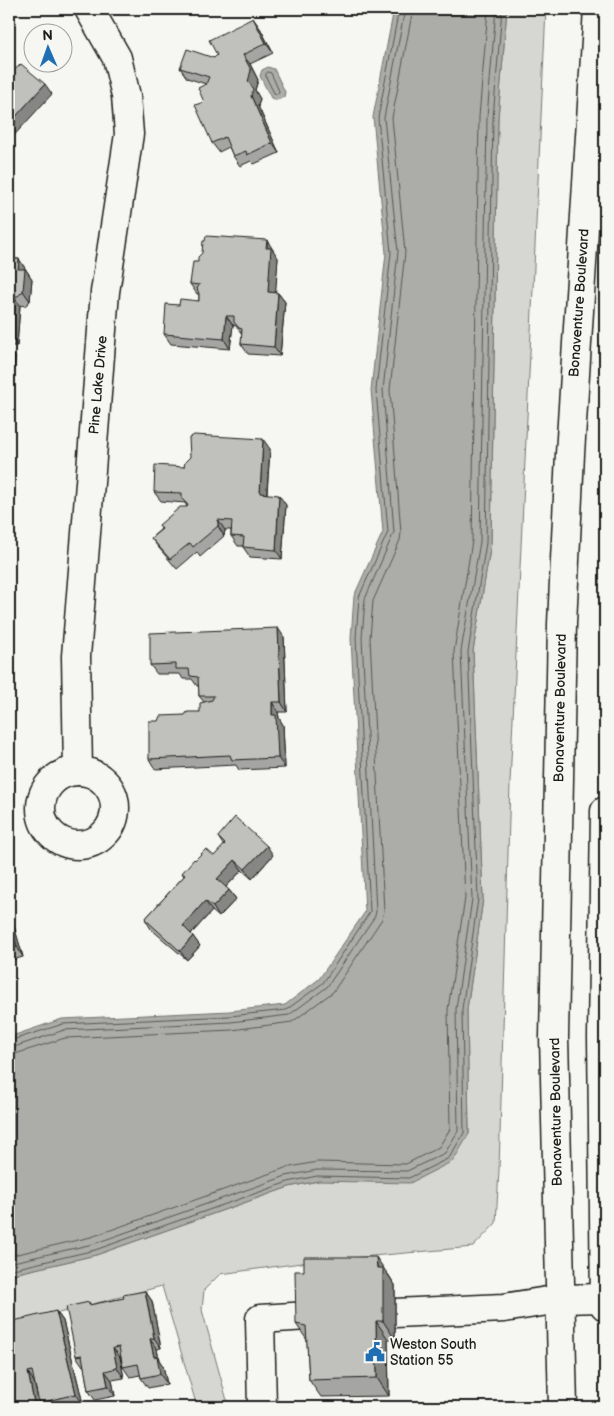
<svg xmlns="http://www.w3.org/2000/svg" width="614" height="1416" font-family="'Balsamiq Sans',sans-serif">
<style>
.green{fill:#d6d6d2;stroke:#797977}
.water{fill:#acaca9;stroke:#727271}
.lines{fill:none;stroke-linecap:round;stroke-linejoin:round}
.shore{stroke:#565654;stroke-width:1}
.minor-casing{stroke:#1c1c1c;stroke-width:31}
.major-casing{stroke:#1c1c1c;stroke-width:31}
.minor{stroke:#f6f6f2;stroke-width:28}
.major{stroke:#f6f6f2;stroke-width:28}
.wall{fill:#a5a5a3;stroke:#1c1c1c}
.shaded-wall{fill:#868684;stroke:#1c1c1c}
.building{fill:#c0c0bd;stroke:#1c1c1c}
.labels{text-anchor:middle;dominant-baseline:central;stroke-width:4;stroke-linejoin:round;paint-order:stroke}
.street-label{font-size:14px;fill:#1c1c1c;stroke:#f6f6f2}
.poi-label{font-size:14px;fill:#1c1c1c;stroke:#f6f6f2;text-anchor:start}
</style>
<rect width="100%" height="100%" fill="#f6f6f2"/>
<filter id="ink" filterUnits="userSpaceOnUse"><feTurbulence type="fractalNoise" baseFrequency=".02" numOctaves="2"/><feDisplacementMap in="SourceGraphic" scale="10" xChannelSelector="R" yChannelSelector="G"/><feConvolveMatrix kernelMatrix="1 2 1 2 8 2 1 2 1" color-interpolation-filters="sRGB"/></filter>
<g filter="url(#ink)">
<path class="green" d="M507 9H546L510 783 499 1170 496 1223 473 1247 316 1261 220 1274 204 1290 202 1310 226 1397 230 1407H197L162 1286 9 1326V1275L96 1255 289 1187 318 1181 469 1134 467 1009 483 899 473 651 491 543 498 118Z"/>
<g class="water">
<path d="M394 9H507L498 118 491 543 473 651 483 899 467 1009 469 1134 453 1161 410 1183 318 1181 289 1187 96 1255 9 1275V1037L62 1019 230 1011 285 1005 319 979 365 912 351 638 354 596 383 532 371 390 386 253 373 117Z"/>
<path d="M268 67 274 69 285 92 284 97 277 100 271 98 260 76 262 70Z"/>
</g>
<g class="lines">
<g class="shore">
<path d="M268 72 271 73 279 91 278 94 274 93 266 77V74Z"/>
<path d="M9 1041 63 1024 230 1016 286 1010 323 983 370 912 356 638 359 597 388 532 376 390 391 253 378 118 399 9"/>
<path d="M9 1047H14L64 1030 231 1022 289 1015 327 987 375 916 376 911 362 638 365 599 394 532 383 390 398 252 384 118 405 9"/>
<path d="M9 1055 15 1054 65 1038 232 1030 292 1022 333 992 382 919 384 911 370 638 373 601 400 540 401 533 390 390 405 252 392 118 413 9"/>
<path d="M9 1256 91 1237 285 1168 317 1162 406 1164 439 1147 450 1129 448 1009 465 898 454 651 472 541 479 117 488 9"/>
<path d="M9 1263 93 1244 286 1176 317 1170 407 1171 445 1153 458 1131 456 1009 472 899 461 651 480 542 487 117 496 9"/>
<path d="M9 1270 95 1250 288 1182 317 1176 409 1178 449 1158 464 1133 462 1009 478 899 468 652 486 543 493 118 502 9"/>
</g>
<defs>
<g id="minor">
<circle cx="78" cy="808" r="37"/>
<path d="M78 771 76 656 87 521 105 292 129 134 126 96 117 58 89 9"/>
<path d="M395 1313 504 1308 560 1299 605 1298"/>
<path d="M262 1407 260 1319 308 1316"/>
</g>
<g id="major">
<path d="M605 811 602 1037 605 1306"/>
<path d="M563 1407 554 1037 562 624 570 454 598 9"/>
</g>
</defs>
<use href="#minor" class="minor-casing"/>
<use href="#major" class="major-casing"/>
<use href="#minor" class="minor"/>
<use href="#major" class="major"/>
</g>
<g class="wall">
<path d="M260 28 273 53 250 64 258 80 255 90 260 99 258 106 279 153 254 164 251 161 240 166 233 156 229 147 219 152 212 143 204 102 206 84 187 78 180 68 214 58Z"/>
<path d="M273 250V251L278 258 275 292 278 293 285 302 280 356 248 354 241 344 242 334 236 326 233 325 230 349 171 344 164 334 179 305 199 301V294H197L190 284 198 262Z"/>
<path d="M9 259H19L32 279 30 301 25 306 20 305 17 346H11L10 350 15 357 14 370H9Z"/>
<path d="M270 449 267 494 286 505 282 559 250 557 243 547V546H238L231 536V530H225L224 536 200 557 197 552 177 569 158 547 151 538 161 529 159 525 187 507 185 503 161 501 154 492 184 467 190 457Z"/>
<path d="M284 637 287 712H278L279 718 283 725 285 768 239 770 236 765 155 769 149 759 158 721 200 712 204 702 199 696V686H197L192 679H183L180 674H157L150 665Z"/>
<path d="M218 837 273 855 252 879 242 870 226 887 229 890 236 899 219 917 212 911 191 934 200 946 187 960 151 929 145 919 184 876 182 873 195 860 214 856 224 846Z"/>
<path d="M9 918 14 926 23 957 9 961Z"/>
<path d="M388 1274 395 1285V1339H388L389 1396 321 1397 309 1380 307 1340 296 1324Z"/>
<path d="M145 1291 152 1301 161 1348 157 1349 159 1360 163 1366 167 1384 148 1388 141 1378 140 1375 130 1377 123 1367 121 1357H120L124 1378 112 1380 115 1396 95 1400 88 1390 84 1366H83L76 1356 89 1302 91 1305 124 1298Z"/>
<path d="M56 1311 63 1321 83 1404 68 1407H42L39 1403 36 1390 40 1407H9Z"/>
</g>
<g class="shaded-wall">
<path d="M253 18 260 28 273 53 266 43Z"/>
<path d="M243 55 250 64 258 80 255 90 260 99 258 106 279 153 272 143 251 96Z"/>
<path d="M45 84 52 94 9 141V124Z"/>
<path d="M267 240 278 258 275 302 268 292Z"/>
<path d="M19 259 32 279 30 301 23 291 18 269Z"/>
<path d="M278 293 285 302 280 356 274 347Z"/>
<path d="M13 296 20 305 17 346 10 336Z"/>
<path d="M226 316 233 325 230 349 224 339Z"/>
<path d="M9 343 11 346 10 350 15 357 14 370 9 362Z"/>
<path d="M263 439 270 449 266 503 260 493Z"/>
<path d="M279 495 286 505 282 559 276 550Z"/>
<path d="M218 520 225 530 224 536 218 526Z"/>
<path d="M278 628 284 637 287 712 281 702Z"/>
<path d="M272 702 278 712 279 718 283 725 285 768 278 758 272 715Z"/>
<path d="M267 846 273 855 252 879 245 869Z"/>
<path d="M235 860 242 870 224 889 217 879Z"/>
<path d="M229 890 236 899 219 917 213 907Z"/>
<path d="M205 901 212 911 189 936 183 926Z"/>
<path d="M9 918 14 926 23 957 17 947Z"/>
<path d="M193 936 200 946 187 960 180 951Z"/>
<path d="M376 1257 395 1285V1339L383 1321Z"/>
<path d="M145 1291 152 1301 161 1348 154 1338Z"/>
<path d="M56 1311 63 1321 83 1404 76 1394Z"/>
<path d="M376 1321 388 1339 389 1396 377 1378Z"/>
<path d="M150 1339 157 1349 159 1360 163 1366 167 1384 160 1374 154 1357Z"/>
<path d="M113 1348 120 1357 124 1378 117 1368Z"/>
<path d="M105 1371 112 1380 115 1396 108 1386Z"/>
<path d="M28 1372 34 1382 40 1407H37L34 1403Z"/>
</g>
<g class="building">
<path d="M253 18 266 43 243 55 251 70 248 82H249L253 89 251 96 272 143 247 155 246 151 233 156 225 137 212 143 195 105 204 102 198 88 206 84 209 77 180 68 187 49 214 58 217 55 209 40Z"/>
<path d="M21 64 45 84 9 124V75Z"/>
<path d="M206 236 267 240 266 248H271L268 292 278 293 274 347 241 344 242 329 239 328 234 322V316H226L224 339 164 334 166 304 179 305 180 299 199 301V294L197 288 200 285 190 284 193 262H198V257L202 253 203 241H205Z"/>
<path d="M9 259H19L18 269H25L23 291 18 296H13L10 336H9Z"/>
<path d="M194 435 263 439 260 493 279 495 276 550 243 547 244 537 231 536 232 521 218 520V526L193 547 190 543 170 559 151 538 162 529 159 525 180 507H187L188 505 182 499V493L154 492 155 465 184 467 185 462 190 457 189 438Z"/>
<path d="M278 628 281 702H272V715H276L278 758 232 760 230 755 149 759V721H158L160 716 185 715 187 712H200V703L212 700 214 696H199L198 677 190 676 189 669H176V664L150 665V633Z"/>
<path d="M235 817 267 846 245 869 235 860 217 879 229 890 213 907 205 901 183 926 193 936 180 951 145 919 185 875 182 873 194 859 195 860 206 849 214 856 225 844 218 837Z"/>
<path d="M9 920 17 947 9 950Z"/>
<path d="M304 1257H376L377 1268H383V1321H376L377 1378 309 1380 306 1326 296 1324 295 1271H304Z"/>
<path d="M145 1291 154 1338 150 1339 154 1357 157 1356 160 1374 141 1378 138 1364 123 1367 119 1347 113 1348 117 1368 105 1371 108 1386 88 1390 82 1355 76 1356 66 1307 89 1302V1305L124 1298 123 1295Z"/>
<path d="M56 1311 76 1394 39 1403 32 1371 28 1372 34 1403 17 1407H9V1322Z"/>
</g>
</g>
<defs>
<symbol id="civic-bare" viewBox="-9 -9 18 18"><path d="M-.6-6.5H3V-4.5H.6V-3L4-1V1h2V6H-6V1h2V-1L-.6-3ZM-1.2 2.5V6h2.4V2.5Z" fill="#1f6fb2" stroke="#f6f6f2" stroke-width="2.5" paint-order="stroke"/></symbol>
</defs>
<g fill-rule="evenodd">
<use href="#civic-bare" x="361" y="1338" width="28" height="28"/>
</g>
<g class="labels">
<g class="street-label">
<text transform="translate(579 303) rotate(-86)">Bonaventure Boulevard</text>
<text transform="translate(98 385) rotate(-85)">Pine Lake Drive</text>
<text transform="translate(560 708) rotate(-89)">Bonaventure Boulevard</text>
<text transform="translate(556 1112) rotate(-91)">Bonaventure Boulevard</text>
</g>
<g class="poi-label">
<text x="390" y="1344">Weston South<tspan x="390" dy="16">Station 55</tspan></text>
</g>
</g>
<rect width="614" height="1416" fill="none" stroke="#f6f6f2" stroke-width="30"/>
<rect x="15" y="15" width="584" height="1386" fill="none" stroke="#1c1c1c" stroke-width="2" filter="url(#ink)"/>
<g transform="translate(48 48) rotate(358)"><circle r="24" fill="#f6f6f2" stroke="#9f9f9c"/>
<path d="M0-4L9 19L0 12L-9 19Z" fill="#1f6fb2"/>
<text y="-8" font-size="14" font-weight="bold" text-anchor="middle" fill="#1c1c1c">N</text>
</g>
</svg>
